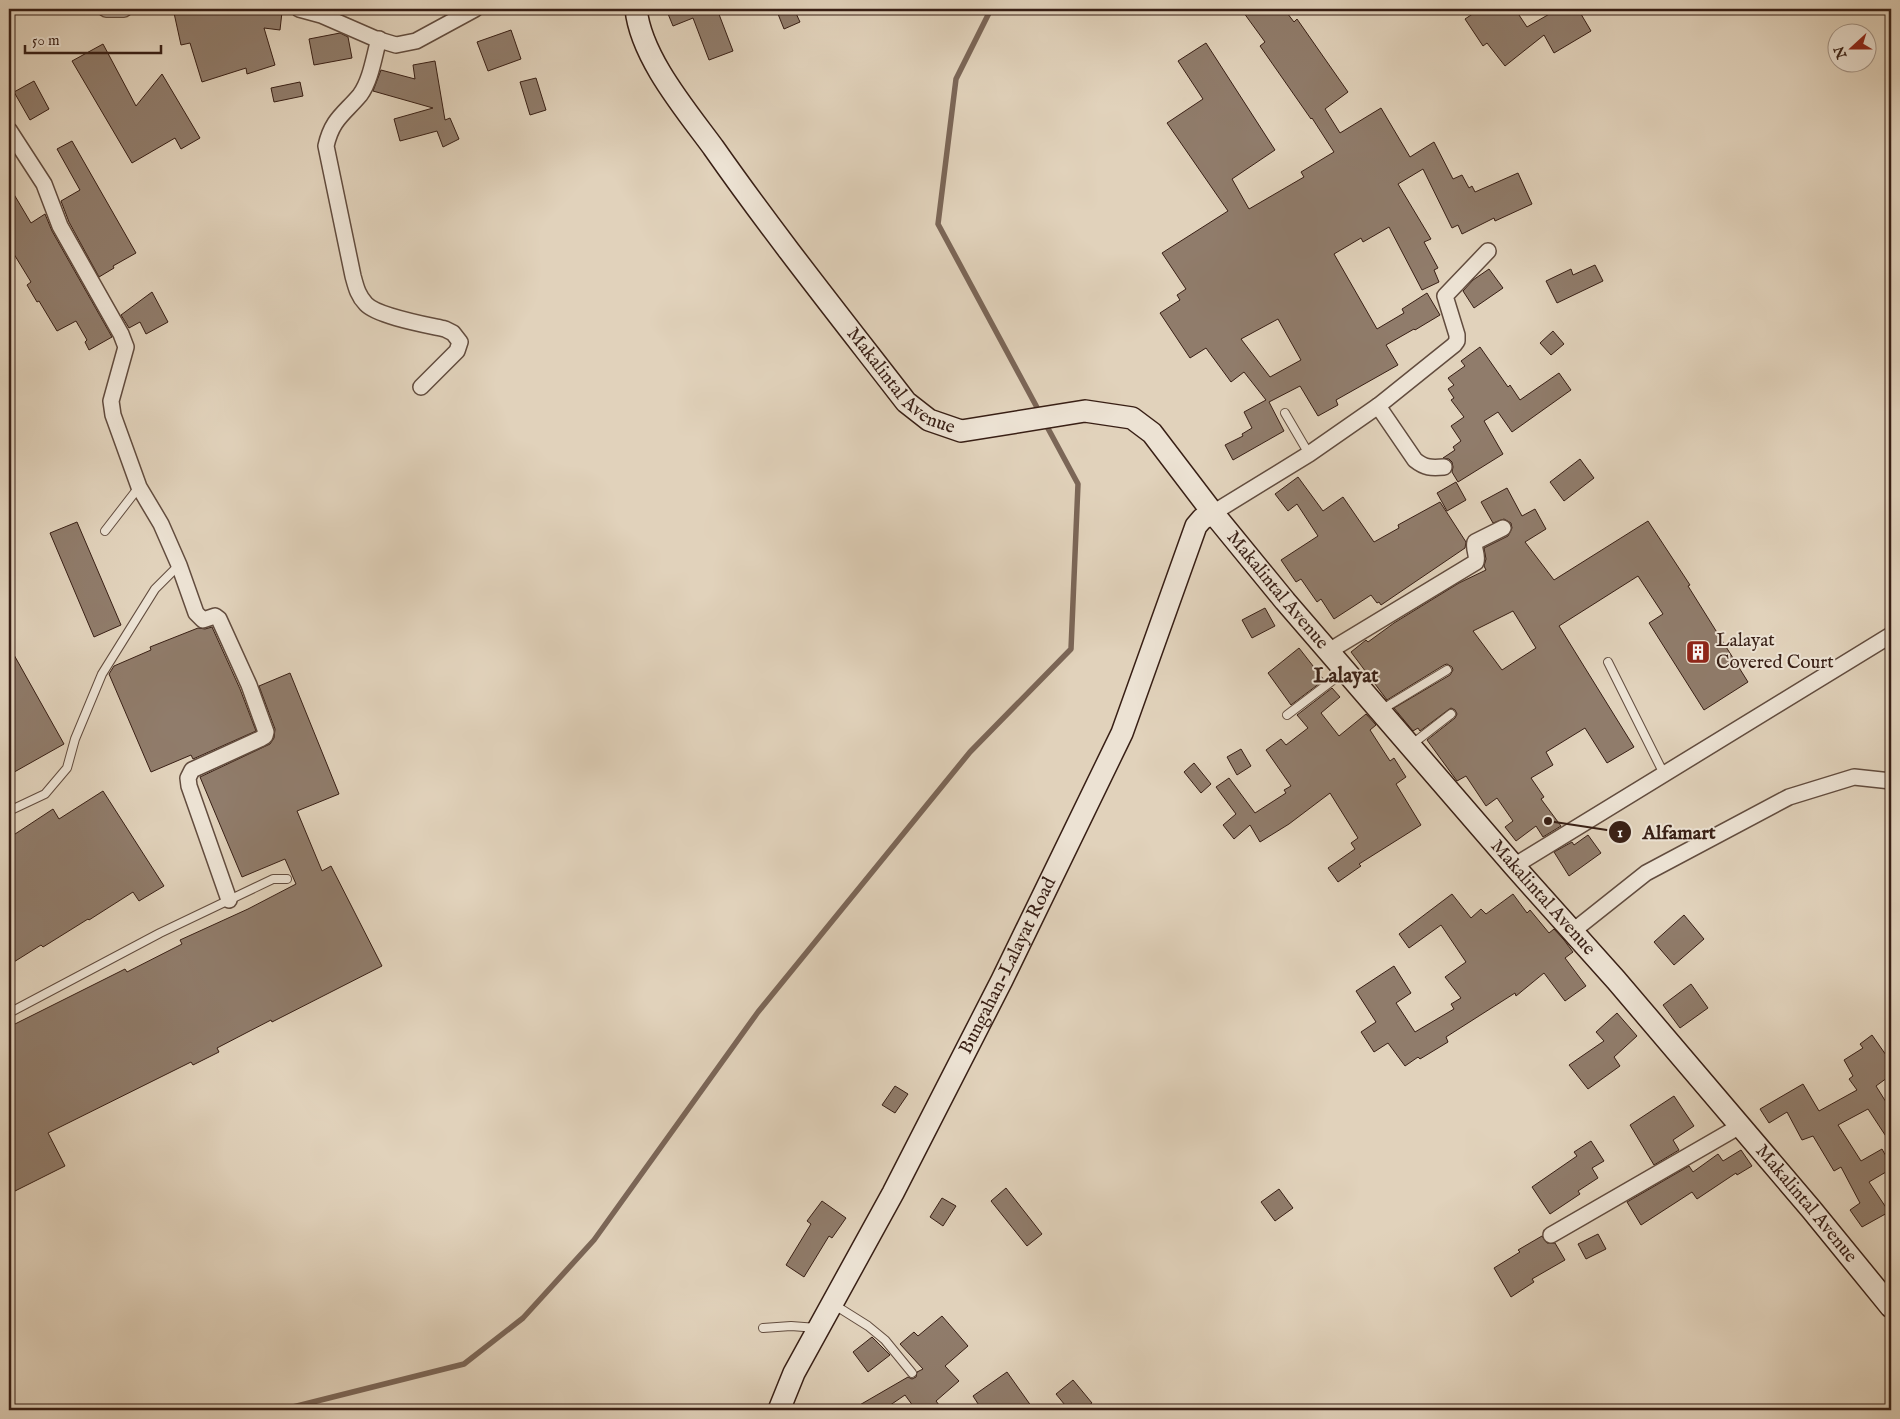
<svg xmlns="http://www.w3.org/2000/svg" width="1900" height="1419" font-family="'IM FELL English',serif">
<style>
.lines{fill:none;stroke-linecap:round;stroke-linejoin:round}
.stream{stroke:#7b6657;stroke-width:5.5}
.building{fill:#907c6b;stroke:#381f15;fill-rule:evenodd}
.lane-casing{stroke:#624c3e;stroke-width:10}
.street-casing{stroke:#624c3e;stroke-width:18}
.secondary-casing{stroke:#381f15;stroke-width:24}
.lane{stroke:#ece2d3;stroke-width:8}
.street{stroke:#ece2d3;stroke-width:15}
.secondary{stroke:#ece2d3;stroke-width:21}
.labels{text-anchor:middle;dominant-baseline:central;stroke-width:4;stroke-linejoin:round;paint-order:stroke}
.street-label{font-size:19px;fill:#381f15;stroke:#ece2d3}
.poi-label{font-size:19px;fill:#381f15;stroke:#ece2d3;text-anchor:start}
.quarter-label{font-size:21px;font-weight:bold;fill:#381f15;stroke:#ece2d3}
.leader{fill:none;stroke:#381f15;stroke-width:2}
.callout-dot{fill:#381f15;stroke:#ece2d3;stroke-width:2}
.mark-label{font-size:15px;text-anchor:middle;font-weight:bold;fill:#fff}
.callout-label{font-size:20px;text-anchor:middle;font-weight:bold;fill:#381f15;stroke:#ece2d3;stroke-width:4;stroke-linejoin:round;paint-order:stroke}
</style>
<rect width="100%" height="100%" fill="#e1d2bb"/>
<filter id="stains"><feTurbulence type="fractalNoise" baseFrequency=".004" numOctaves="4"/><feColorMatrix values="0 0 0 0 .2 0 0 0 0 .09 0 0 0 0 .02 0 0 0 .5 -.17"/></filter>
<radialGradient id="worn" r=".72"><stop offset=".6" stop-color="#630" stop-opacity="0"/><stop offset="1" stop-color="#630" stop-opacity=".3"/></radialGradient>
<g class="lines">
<g class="stream">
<path d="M991 9 956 79 938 224 1040 413"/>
<path d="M289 1408 464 1364 523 1318 594 1240 758 1012 970 752 1071 649 1078 484 1044 421"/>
</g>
</g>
<g class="building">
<path d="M195 9H257L282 12 280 30 264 28 275 65 247 74 246 68 202 82 190 43 181 45 174 13Z"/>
<path d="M666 9H717L733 51 709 60 693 18 673 26Z"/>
<path d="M776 9H794L800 22 784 29Z"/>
<path d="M1241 9H1284L1294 22 1297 19 1348 92 1325 109 1340 133 1381 108 1410 157 1434 142 1453 179 1462 175 1469 188 1472 186 1475 192 1518 173 1532 204 1495 221 1494 218 1462 234 1458 225 1452 228 1423 169 1398 184 1431 239 1424 242 1438 268 1434 270 1439 282 1422 290 1389 227 1363 242 1361 238 1334 254 1377 329 1404 313 1402 309 1427 293 1440 315 1415 330 1414 329 1386 345 1398 365 1336 400 1338 405 1318 416 1300 386 1269 402 1284 431 1233 460 1225 445 1243 436 1242 434 1252 428 1244 412 1266 400 1244 372 1231 382 1206 348 1190 358 1160 313 1180 300 1177 295 1186 289 1162 253 1228 211 1167 123 1203 99 1178 61 1206 43 1275 150 1232 179 1249 209 1304 177 1301 172 1334 152 1312 118 1311 119 1260 46 1265 42ZM1278 319 1301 360 1270 377 1241 339Z"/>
<path d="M1480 9H1515L1527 27 1558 9H1578L1591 31 1554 53 1544 35 1505 66 1487 43 1483 46 1465 19Z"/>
<path d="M511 30 521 59 488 71 477 42Z"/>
<path d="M340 33 348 37 352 58 314 65 309 39Z"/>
<path d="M103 44 136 106 162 74 200 138 181 149 175 138 132 163 72 61Z"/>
<path d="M435 61 445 120 450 118 459 139 443 147 437 131 400 141 394 119 433 108 373 91 381 70 415 79 413 65Z"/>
<path d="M536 78 546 110 530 115 520 82Z"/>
<path d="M34 81 49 109 30 120 14 92Z"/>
<path d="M300 82 303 96 274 102 271 88Z"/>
<path d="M72 141 136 253 113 266 114 268 99 277 69 222 61 201 80 190 57 149Z"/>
<path d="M9 186 31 223 45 214 52 231 112 337 89 350 85 342 87 340 76 321 57 331 39 301 37 302 27 285 31 282 9 246Z"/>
<path d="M1595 265 1603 281 1557 303 1546 281 1571 269 1573 275Z"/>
<path d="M1489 269 1503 288 1474 308 1463 291 1473 280Z"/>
<path d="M152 292 168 322 146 334 140 322 129 328 121 315Z"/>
<path d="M1553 331 1564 344 1551 355 1540 343Z"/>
<path d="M1480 347 1508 387 1510 385 1520 400 1559 373 1571 390 1512 432 1498 412 1484 421 1503 454 1458 482 1452 472 1453 467 1452 462 1449 459 1443 458 1455 450 1453 447 1461 441 1451 426 1464 417 1451 400 1454 398 1448 389 1454 385 1448 378 1465 366 1461 361Z"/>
<path d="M1580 459 1594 478 1564 501 1550 482Z"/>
<path d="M1298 477 1323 511 1343 497 1374 542 1399 528 1398 525 1440 502 1466 542 1465 548 1381 605 1379 602 1377 603 1371 595 1334 619 1321 599 1317 602 1301 579 1296 582 1281 560 1318 536 1297 504 1288 511 1275 494Z"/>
<path d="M1456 482 1466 500 1447 511 1437 493Z"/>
<path d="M1507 488 1522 516 1535 509 1546 529 1525 542 1554 580 1648 521 1690 585 1688 586 1748 682 1704 710 1649 623 1663 614 1638 576 1559 626 1634 747 1607 763 1585 728 1546 752 1553 765 1531 778 1544 797 1541 799 1561 826 1543 837 1536 826 1516 841 1505 827 1513 821 1497 798 1486 806 1466 776 1457 781 1427 740 1455 718 1457 714 1455 710 1451 708 1448 710 1420 731 1418 728 1413 731 1394 708 1450 675 1453 670 1452 667 1447 664 1444 665 1387 700 1351 652 1366 640 1368 642 1394 623 1459 583 1486 570 1484 566 1486 559 1484 548 1508 536 1512 528 1511 523 1504 519 1493 523 1481 502ZM1513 611 1536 648 1502 670 1473 631Z"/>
<path d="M77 522 121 625 94 637 50 533Z"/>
<path d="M1265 608 1275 626 1252 638 1242 620Z"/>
<path d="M212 627 240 689 256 731 193 759 191 755 151 772 109 674 114 666 151 650 150 647 198 628 205 629Z"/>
<path d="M9 646 64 744 9 775Z"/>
<path d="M1299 648 1324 680 1291 705 1268 673Z"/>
<path d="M290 673 339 794 297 811 322 871 331 866 382 966 272 1022 271 1020 217 1048 219 1052 193 1065 191 1062 48 1133 65 1166 9 1194V1027L125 969 127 972 182 944 180 940 248 909 296 884 285 859 242 877 200 777 270 744 274 738 275 729 259 686Z"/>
<path d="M1332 688 1340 697 1321 713 1339 736 1366 714 1376 725 1370 730 1390 761 1394 758 1406 777 1396 784 1421 825 1359 864 1361 866 1338 882 1328 868 1355 849 1351 843 1358 838 1330 793 1289 824 1260 842 1250 825 1234 839 1223 825 1236 814 1216 787 1229 778 1255 813 1286 793 1284 790 1291 786 1266 750 1281 739 1286 745 1308 728 1297 715Z"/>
<path d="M1241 749 1251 766 1237 775 1227 757Z"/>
<path d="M1194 763 1211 784 1201 793 1184 772Z"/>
<path d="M103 791 164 886 139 901 133 892 89 920 88 919 43 947 41 945 9 965V838L53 809 59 819Z"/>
<path d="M1588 835 1601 853 1569 876 1554 852 1572 842 1574 845Z"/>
<path d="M1452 894 1471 918 1481 909 1486 914 1513 894 1527 913 1530 910 1549 933 1554 929 1564 940 1573 952 1565 958 1586 986 1565 1001 1544 973 1516 996 1515 993 1446 1037 1448 1042 1420 1059 1418 1057 1405 1066 1388 1043 1374 1052 1361 1032 1376 1022 1356 991 1394 966 1411 993 1396 1003 1415 1032 1454 1009 1451 1004 1461 998 1445 977 1466 962 1441 925 1409 948 1399 934Z"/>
<path d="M1684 915 1704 939 1674 965 1654 942Z"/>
<path d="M1691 984 1708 1008 1680 1028 1663 1005Z"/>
<path d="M1617 1013 1637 1036 1614 1057 1620 1066 1588 1089 1569 1065 1604 1041 1596 1032Z"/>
<path d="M1872 1035 1886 1055 1891 1051V1075L1876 1086 1891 1110V1144L1868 1109 1838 1125 1861 1161 1882 1149 1891 1165V1169L1869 1182 1889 1212 1862 1227 1850 1210 1860 1203 1841 1167 1834 1171 1813 1136 1802 1140 1787 1112 1769 1123 1760 1109 1803 1084 1819 1111 1857 1090 1849 1079 1853 1076 1844 1060 1863 1048 1860 1044Z"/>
<path d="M895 1086 908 1094 895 1113 882 1105Z"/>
<path d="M1674 1096 1694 1126 1673 1140 1679 1150 1654 1165 1630 1125Z"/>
<path d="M1591 1141 1604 1161 1592 1168 1598 1178 1578 1191 1580 1194 1550 1214 1532 1187 1577 1156 1574 1152Z"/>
<path d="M1741 1150 1752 1166 1737 1175 1736 1173 1697 1199 1692 1192 1641 1225 1627 1202 1689 1166 1693 1172 1718 1154 1723 1161Z"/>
<path d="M1006 1188 1042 1234 1027 1246 991 1201Z"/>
<path d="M1279 1189 1293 1208 1275 1221 1261 1202Z"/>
<path d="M942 1198 956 1206 943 1226 930 1217Z"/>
<path d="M822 1201 846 1218 832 1238 829 1236 804 1277 786 1265 811 1224 807 1221Z"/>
<path d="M1598 1234 1606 1249 1586 1259 1578 1244Z"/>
<path d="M1542 1236 1547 1243H1555L1565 1260 1532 1279 1534 1282 1511 1297 1494 1268 1520 1252 1518 1250Z"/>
<path d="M942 1316 968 1346 945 1366 959 1381 936 1401 943 1410H916L905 1395 883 1410H851L908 1377 912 1379 916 1377 917 1372 923 1369 900 1344 914 1332 918 1336Z"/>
<path d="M872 1337 890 1355 868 1372 853 1352Z"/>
<path d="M1007 1372 1034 1410H982L973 1396Z"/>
<path d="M1073 1380 1092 1403 1083 1410H1069L1056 1394Z"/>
</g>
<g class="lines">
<defs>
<g id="lane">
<path d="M1285 413 1309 454"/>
<path d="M105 531 139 487"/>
<path d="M1608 662 1664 774"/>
<path d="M1381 710 1447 670"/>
<path d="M1287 715 1345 671"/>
<path d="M1411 745 1451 714"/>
<path d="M9 811 45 794 67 768 75 739 102 674 155 589 179 565"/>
<path d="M9 1013 160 933 273 879H287"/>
<path d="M833 1304 868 1326 885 1340 912 1373"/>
<path d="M763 1328 791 1326 817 1328"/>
</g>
<g id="street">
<path d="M106 9H124"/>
<path d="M299 9 321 15 376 39 396 45 416 41 475 9"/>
<path d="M379 39C374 56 371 80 360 95 344 114 332 119 326 146L353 276C356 287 358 296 366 304 377 316 427 325 445 329L453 333 460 342 457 351 421 387"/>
<path d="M9 130 44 184 60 226 121 334 126 347 111 401 113 415 139 487 161 524 179 565 196 613 203 620 215 616 219 619 249 685 266 732 265 736 260 739 192 770 188 778 189 786 229 900"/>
<path d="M1378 406 1415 460C1425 468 1431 468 1444 467"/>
<path d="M1213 513 1309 454 1378 406 1454 345 1457 341V335L1445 296 1488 251"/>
<path d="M1329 651 1476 562C1478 555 1473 549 1475 542L1503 528"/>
<path d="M1514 866 1891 635"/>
<path d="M1573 931 1646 873 1789 797 1854 777 1891 781"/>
<path d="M1551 1235 1740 1126"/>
</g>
<g id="secondary">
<path id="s1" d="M636 9C641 57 685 109 713 147 774 234 841 318 906 402L929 420 961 431 1085 411 1132 418 1152 433 1213 513 1285 601 1514 866 1616 980 1811 1209 1891 1307"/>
<path id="s2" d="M779 1410 794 1373 893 1193 1002 980 1122 733 1196 526 1202 519 1213 513"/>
</g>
</defs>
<use href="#lane" class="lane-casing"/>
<use href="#street" class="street-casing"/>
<use href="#secondary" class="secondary-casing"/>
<use href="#lane" class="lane"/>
<use href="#street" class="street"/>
<use href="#secondary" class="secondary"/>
</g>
<defs>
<symbol id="building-square" viewBox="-11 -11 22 22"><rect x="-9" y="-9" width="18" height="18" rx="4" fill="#8f2418" stroke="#ece2d3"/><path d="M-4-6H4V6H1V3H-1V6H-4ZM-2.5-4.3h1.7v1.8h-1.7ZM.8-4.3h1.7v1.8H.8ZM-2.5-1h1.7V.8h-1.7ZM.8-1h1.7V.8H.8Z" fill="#fff"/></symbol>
</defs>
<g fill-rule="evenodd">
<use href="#building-square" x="1684" y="638" width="28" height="28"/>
</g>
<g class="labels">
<g class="street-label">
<text stroke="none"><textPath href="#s1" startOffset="462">Makalintal Avenue</textPath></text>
<text stroke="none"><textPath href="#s1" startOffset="942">Makalintal Avenue</textPath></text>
<text stroke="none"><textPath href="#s1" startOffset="1348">Makalintal Avenue</textPath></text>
<text stroke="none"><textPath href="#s2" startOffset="500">Bungahan-Lalayat Road</textPath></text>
<text stroke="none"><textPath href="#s1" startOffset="1752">Makalintal Avenue</textPath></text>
</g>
<g class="poi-label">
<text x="1716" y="641">Lalayat<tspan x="1716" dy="22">Covered Court</tspan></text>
</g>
<g class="quarter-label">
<text x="1346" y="676">Lalayat</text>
</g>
</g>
<path class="leader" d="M1548 821L1620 832"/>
<g class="callout-dot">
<circle cx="1548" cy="821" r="5"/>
<circle cx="1620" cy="832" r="12"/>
</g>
<g class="mark-label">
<text x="1620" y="837">1</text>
</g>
<g class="callout-label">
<text x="1679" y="839">Alfamart</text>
</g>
<rect width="1900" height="1419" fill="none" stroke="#e1d2bb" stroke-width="30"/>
<rect x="10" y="10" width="1880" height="1399" fill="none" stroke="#381f15" stroke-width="2.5"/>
<rect x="15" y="15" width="1870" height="1389" fill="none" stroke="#381f15"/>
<g transform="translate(1852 48) rotate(249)"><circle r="24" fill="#ece2d3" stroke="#a49487"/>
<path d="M0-4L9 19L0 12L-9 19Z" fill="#8f2418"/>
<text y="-8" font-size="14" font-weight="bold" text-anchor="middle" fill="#381f15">N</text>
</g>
<path d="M25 45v8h136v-8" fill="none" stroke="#381f15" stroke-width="2.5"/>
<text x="32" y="45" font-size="15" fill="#381f15" stroke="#ece2d3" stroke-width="4" paint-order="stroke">50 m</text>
<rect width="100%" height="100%" filter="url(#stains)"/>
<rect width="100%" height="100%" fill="url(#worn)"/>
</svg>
